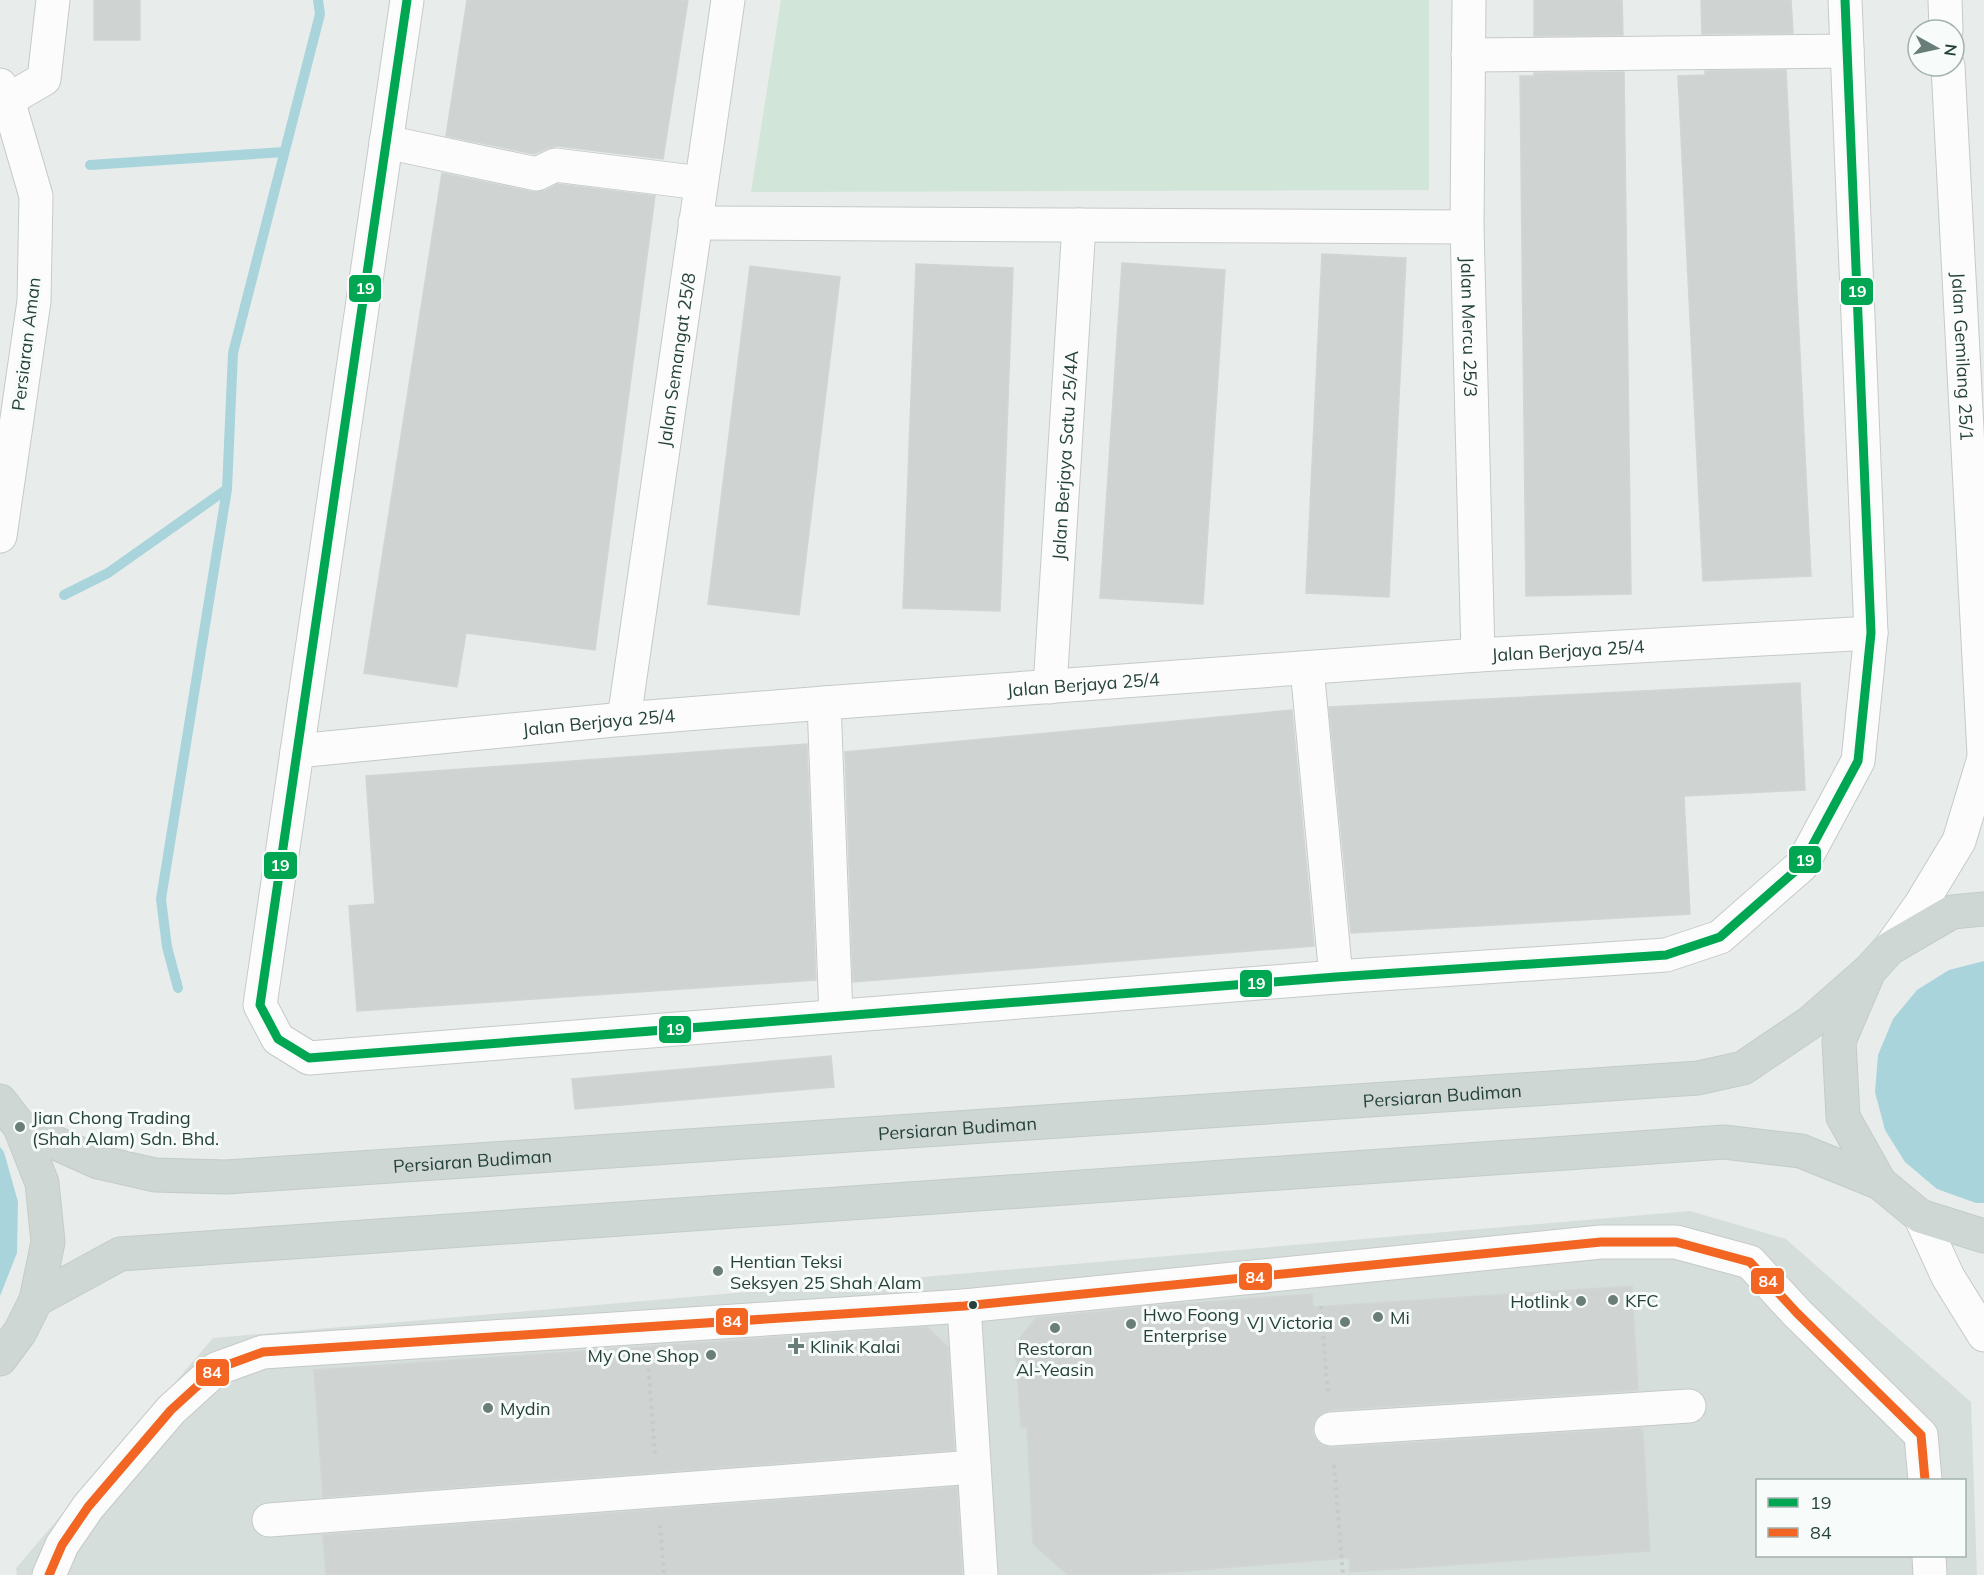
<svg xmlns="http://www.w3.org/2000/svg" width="1984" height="1575" font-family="Mulish,sans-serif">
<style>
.built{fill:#d6dedb;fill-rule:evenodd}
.green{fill:#d1e6d8}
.water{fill:#a9d4db}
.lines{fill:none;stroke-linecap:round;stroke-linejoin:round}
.stream{stroke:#a9d4db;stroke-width:10}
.building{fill:#cfd4d2;stroke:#d1d6d4;stroke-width:1.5}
.minor-casing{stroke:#c5cac8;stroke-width:35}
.major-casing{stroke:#c3ccc9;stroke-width:35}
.path{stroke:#c3ccca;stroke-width:4;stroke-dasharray:3 4.5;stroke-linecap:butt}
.minor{stroke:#fcfcfc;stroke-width:33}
.major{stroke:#cfd7d5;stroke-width:33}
.bus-1-casing{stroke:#f7fbf9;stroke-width:14}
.bus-2-casing{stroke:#f7fbf9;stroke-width:14}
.bus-1{stroke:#00a651;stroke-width:9}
.bus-2{stroke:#f26522;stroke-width:9}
.poi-dot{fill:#697e78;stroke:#f7fbf9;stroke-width:2}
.bus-dot{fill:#24423a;stroke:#f7fbf9;stroke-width:2}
.labels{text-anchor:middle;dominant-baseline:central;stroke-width:6;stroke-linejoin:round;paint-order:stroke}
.street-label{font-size:18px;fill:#24423a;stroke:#f7fbf9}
.poi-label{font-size:18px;fill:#24423a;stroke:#f7fbf9;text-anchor:start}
.line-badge{stroke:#f7fbf9;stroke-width:2}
.badge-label{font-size:16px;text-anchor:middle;font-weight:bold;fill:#fff}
</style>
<rect width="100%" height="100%" fill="#e8edeb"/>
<path class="built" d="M1690 1211 1786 1239 1971 1402 1977 1575H17L16 1568 213 1338ZM1758 1480H1964V1556H1758Z"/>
<path class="green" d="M781 0H1429V190L751 192Z"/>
<g class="water">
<path d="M1984 961V1203H1976L1937 1189 1905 1162 1885 1130 1875 1092 1878 1055 1893 1019 1917 990 1949 970Z"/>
<path d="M0 1147 4 1152 18 1202 17 1253 0 1296Z"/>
</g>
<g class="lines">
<g class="stream">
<path d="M90 165 284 152"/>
<path d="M64 595 108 573 227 489"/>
<path d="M178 988 167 947 161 899 227 489 233 353 320 14 318 0"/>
</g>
</g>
<g class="building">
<rect x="94" y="0" width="46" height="40"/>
<path d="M467 0H688L663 159 557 146 547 148 534 154 446 136Z"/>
<path d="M1534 0H1622L1623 35 1534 36Z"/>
<path d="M1701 0H1791L1793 33 1702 34Z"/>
<path d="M1786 70 1811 576 1703 581 1678 76 1705 75V71Z"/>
<path d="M1624 72 1631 594 1526 596 1520 76H1534V73Z"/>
<path d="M442 173 533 192 545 191 558 184 655 196 595 650 466 633 457 687 364 673Z"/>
<path d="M1322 254 1406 258 1389 597 1306 593Z"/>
<path d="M1122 263 1225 270 1203 604 1100 598Z"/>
<path d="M916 264 1013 268 1000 611 903 608Z"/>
<path d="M750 266 840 277 799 615 708 604Z"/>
<path d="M1800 683 1805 790 1684 796 1690 914 1351 933 1329 707Z"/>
<path d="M1292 710 1314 946 853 982 845 752Z"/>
<path d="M807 744 816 980 357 1011 349 906 375 904 366 776Z"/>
<path d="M831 1056 834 1087 575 1109 572 1079Z"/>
<path d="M1632 1286 1638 1390 1330 1410 1321 1413 1315 1420 1312 1431 1315 1439 1322 1445 1332 1448 1641 1428V1431H1643L1650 1551 1350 1572 1349 1558 1135 1575H1068L1033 1544 1027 1427H1021L1015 1344 1036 1318 1144 1307 1312 1294 1313 1307Z"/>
<path d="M927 1327 948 1347 954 1450 323 1497 314 1370Z"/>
<path d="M957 1487 962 1575H326L323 1535Z"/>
</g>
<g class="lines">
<defs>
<g id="minor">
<path d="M407 0 260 1005 278 1039 309 1058 1336 977 1666 955 1720 937 1802 865 1858 761 1871 633 1845 0"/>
<path id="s1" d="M1469 0 1467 227 1478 655"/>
<path d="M1945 0 1946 30"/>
<path d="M1468 55 1847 51"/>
<path id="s2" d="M1948 66 1984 754"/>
<path d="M0 85 8 100 36 196 34 301 0 536"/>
<path d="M0 100H8L44 79 53 0"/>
<path d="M386 142 537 174 555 165 701 183"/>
<path d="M695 223 1467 227"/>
<path d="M1307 668 1336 977"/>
<path id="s3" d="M1050 687 1079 225"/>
<path d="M824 703 836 1016"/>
<path id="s4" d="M624 719 728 0"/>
<path id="s5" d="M297 751 624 719 824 703 1478 655 1871 633"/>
<path d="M1890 948 1921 904 1959 841 1984 758"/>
<path d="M1920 1216 1948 1277 1984 1335"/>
<path d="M964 1306 981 1575"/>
<path d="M1331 1429 1689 1406"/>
<path d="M269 1520 974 1467"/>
<path d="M1929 1556 1930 1575"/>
<path d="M49 1575 62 1545 88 1507 171 1410 216 1369 263 1352 964 1306 1601 1242H1676L1750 1262 1797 1313 1921 1435 1925 1480"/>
</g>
<g id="major">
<path d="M1984 909 1952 912 1890 948 1869 971 1839 1041 1843 1117 1880 1183 1920 1216 1984 1236"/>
<path d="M0 1101 20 1127 42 1183 48 1242 36 1300 20 1332 0 1359"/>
<path id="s6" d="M20 1127 98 1162 155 1175 226 1177 1698 1078 1743 1068 1811 1022 1869 971"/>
<path d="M36 1300 120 1254 1724 1142 1801 1151 1880 1183"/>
</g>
</defs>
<use href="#minor" class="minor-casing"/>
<use href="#major" class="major-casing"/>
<g class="path">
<path d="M1321 1306 1328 1394"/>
<path d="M648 1361 655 1455"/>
<path d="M1334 1465 1343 1575"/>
<path d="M660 1525 664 1575"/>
</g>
<use href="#minor" class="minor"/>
<use href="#major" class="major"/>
<defs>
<path id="bus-1" d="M407 0 260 1005 278 1039 309 1058 1336 977 1666 955 1720 937 1802 865 1858 761 1871 633 1845 0"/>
<path id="bus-2" d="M49 1575 62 1545 88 1507 171 1410 216 1369 263 1352 964 1306 1601 1242H1676L1750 1262 1797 1313 1921 1435 1925 1480"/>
</defs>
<use href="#bus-1" class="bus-1-casing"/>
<use href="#bus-2" class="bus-2-casing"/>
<use href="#bus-1" class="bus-1"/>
<use href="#bus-2" class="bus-2"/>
</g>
<g class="poi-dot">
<circle cx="20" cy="1127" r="6"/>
<circle cx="718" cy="1271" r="6"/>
<circle cx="1613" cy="1300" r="6"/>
<circle cx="1581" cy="1301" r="6"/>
<circle cx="1378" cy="1317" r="6"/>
<circle cx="1345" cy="1322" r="6"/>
<circle cx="1131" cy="1324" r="6"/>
<circle cx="1055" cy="1328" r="6"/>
<path d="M793 1337h6v6h6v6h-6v6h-6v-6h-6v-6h6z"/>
<circle cx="711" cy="1355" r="6"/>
<circle cx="488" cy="1408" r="6"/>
</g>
<circle class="bus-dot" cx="973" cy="1305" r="5"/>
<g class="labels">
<g class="street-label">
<text stroke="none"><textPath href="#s1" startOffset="327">Jalan Mercu 25/3</textPath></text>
<text transform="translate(26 344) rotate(-83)">Persiaran Aman</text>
<text stroke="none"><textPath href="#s2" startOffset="291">Jalan Gemilang 25/1</textPath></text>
<text stroke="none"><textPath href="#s4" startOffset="363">Jalan Semangat 25/8</textPath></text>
<text stroke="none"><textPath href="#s3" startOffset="232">Jalan Berjaya Satu 25/4A</textPath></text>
<text stroke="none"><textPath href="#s5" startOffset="1275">Jalan Berjaya 25/4</textPath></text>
<text stroke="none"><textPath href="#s5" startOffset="789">Jalan Berjaya 25/4</textPath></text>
<text stroke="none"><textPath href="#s5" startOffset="303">Jalan Berjaya 25/4</textPath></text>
<text stroke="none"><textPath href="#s6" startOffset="1434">Persiaran Budiman</textPath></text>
<text stroke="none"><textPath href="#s6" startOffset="948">Persiaran Budiman</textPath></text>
<text stroke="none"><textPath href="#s6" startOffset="462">Persiaran Budiman</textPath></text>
</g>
<g class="poi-label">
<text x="32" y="1117">Jian Chong Trading<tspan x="32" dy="21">(Shah Alam) Sdn. Bhd.</tspan></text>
<text x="730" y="1261">Hentian Teksi<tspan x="730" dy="21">Seksyen 25 Shah Alam</tspan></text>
<text x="1625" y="1300">KFC</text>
<text x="1569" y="1301" text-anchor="end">Hotlink</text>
<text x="1143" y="1314">Hwo Foong<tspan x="1143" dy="21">Enterprise</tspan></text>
<text x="1390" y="1317">Mi</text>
<text x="1333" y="1322" text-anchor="end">VJ Victoria</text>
<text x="810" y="1346">Klinik Kalai</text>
<text x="1055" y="1348" text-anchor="middle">Restoran<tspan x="1055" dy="21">Al-Yeasin</tspan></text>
<text x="699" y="1355" text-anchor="end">My One Shop</text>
<text x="500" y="1408">Mydin</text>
</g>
</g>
<g class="line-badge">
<rect x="348" y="274" width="34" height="29" rx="6" fill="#00a651"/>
<rect x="1840" y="277" width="34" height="29" rx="6" fill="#00a651"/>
<rect x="1788" y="845" width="34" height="29" rx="6" fill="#00a651"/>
<rect x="263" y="851" width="35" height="29" rx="6" fill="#00a651"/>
<rect x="1239" y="969" width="34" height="29" rx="6" fill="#00a651"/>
<rect x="658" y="1015" width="34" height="29" rx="6" fill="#00a651"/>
<rect x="1238" y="1262" width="35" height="29" rx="6" fill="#f26522"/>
<rect x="1750" y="1267" width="35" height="28" rx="6" fill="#f26522"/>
<rect x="715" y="1307" width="34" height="29" rx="6" fill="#f26522"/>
<rect x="195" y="1358" width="35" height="29" rx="6" fill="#f26522"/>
</g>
<g class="badge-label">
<text x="365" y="294">19</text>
<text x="1857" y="297">19</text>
<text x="1805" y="866">19</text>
<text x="280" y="871">19</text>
<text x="1256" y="989">19</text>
<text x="675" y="1035">19</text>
<text x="1255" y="1283">84</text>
<text x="1768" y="1287">84</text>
<text x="732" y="1327">84</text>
<text x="212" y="1378">84</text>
</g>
<rect x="1756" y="1479" width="210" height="78" fill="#f7fbf9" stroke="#a3b1ad" stroke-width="1.5"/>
<rect x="1768" y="1498" width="30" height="9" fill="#00a651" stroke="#a3b1ad" stroke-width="1.5"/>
<text x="1810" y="1509" font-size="18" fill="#24423a">19</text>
<rect x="1768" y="1528" width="30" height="9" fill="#f26522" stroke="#a3b1ad" stroke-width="1.5"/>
<text x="1810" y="1539" font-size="18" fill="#24423a">84</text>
<g transform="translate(1936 48) rotate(98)"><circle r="28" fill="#f7fbf9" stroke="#a3b1ad" stroke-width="1.5"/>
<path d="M0-4.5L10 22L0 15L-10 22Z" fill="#697e78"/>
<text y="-9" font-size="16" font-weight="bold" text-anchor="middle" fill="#24423a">N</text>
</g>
</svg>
